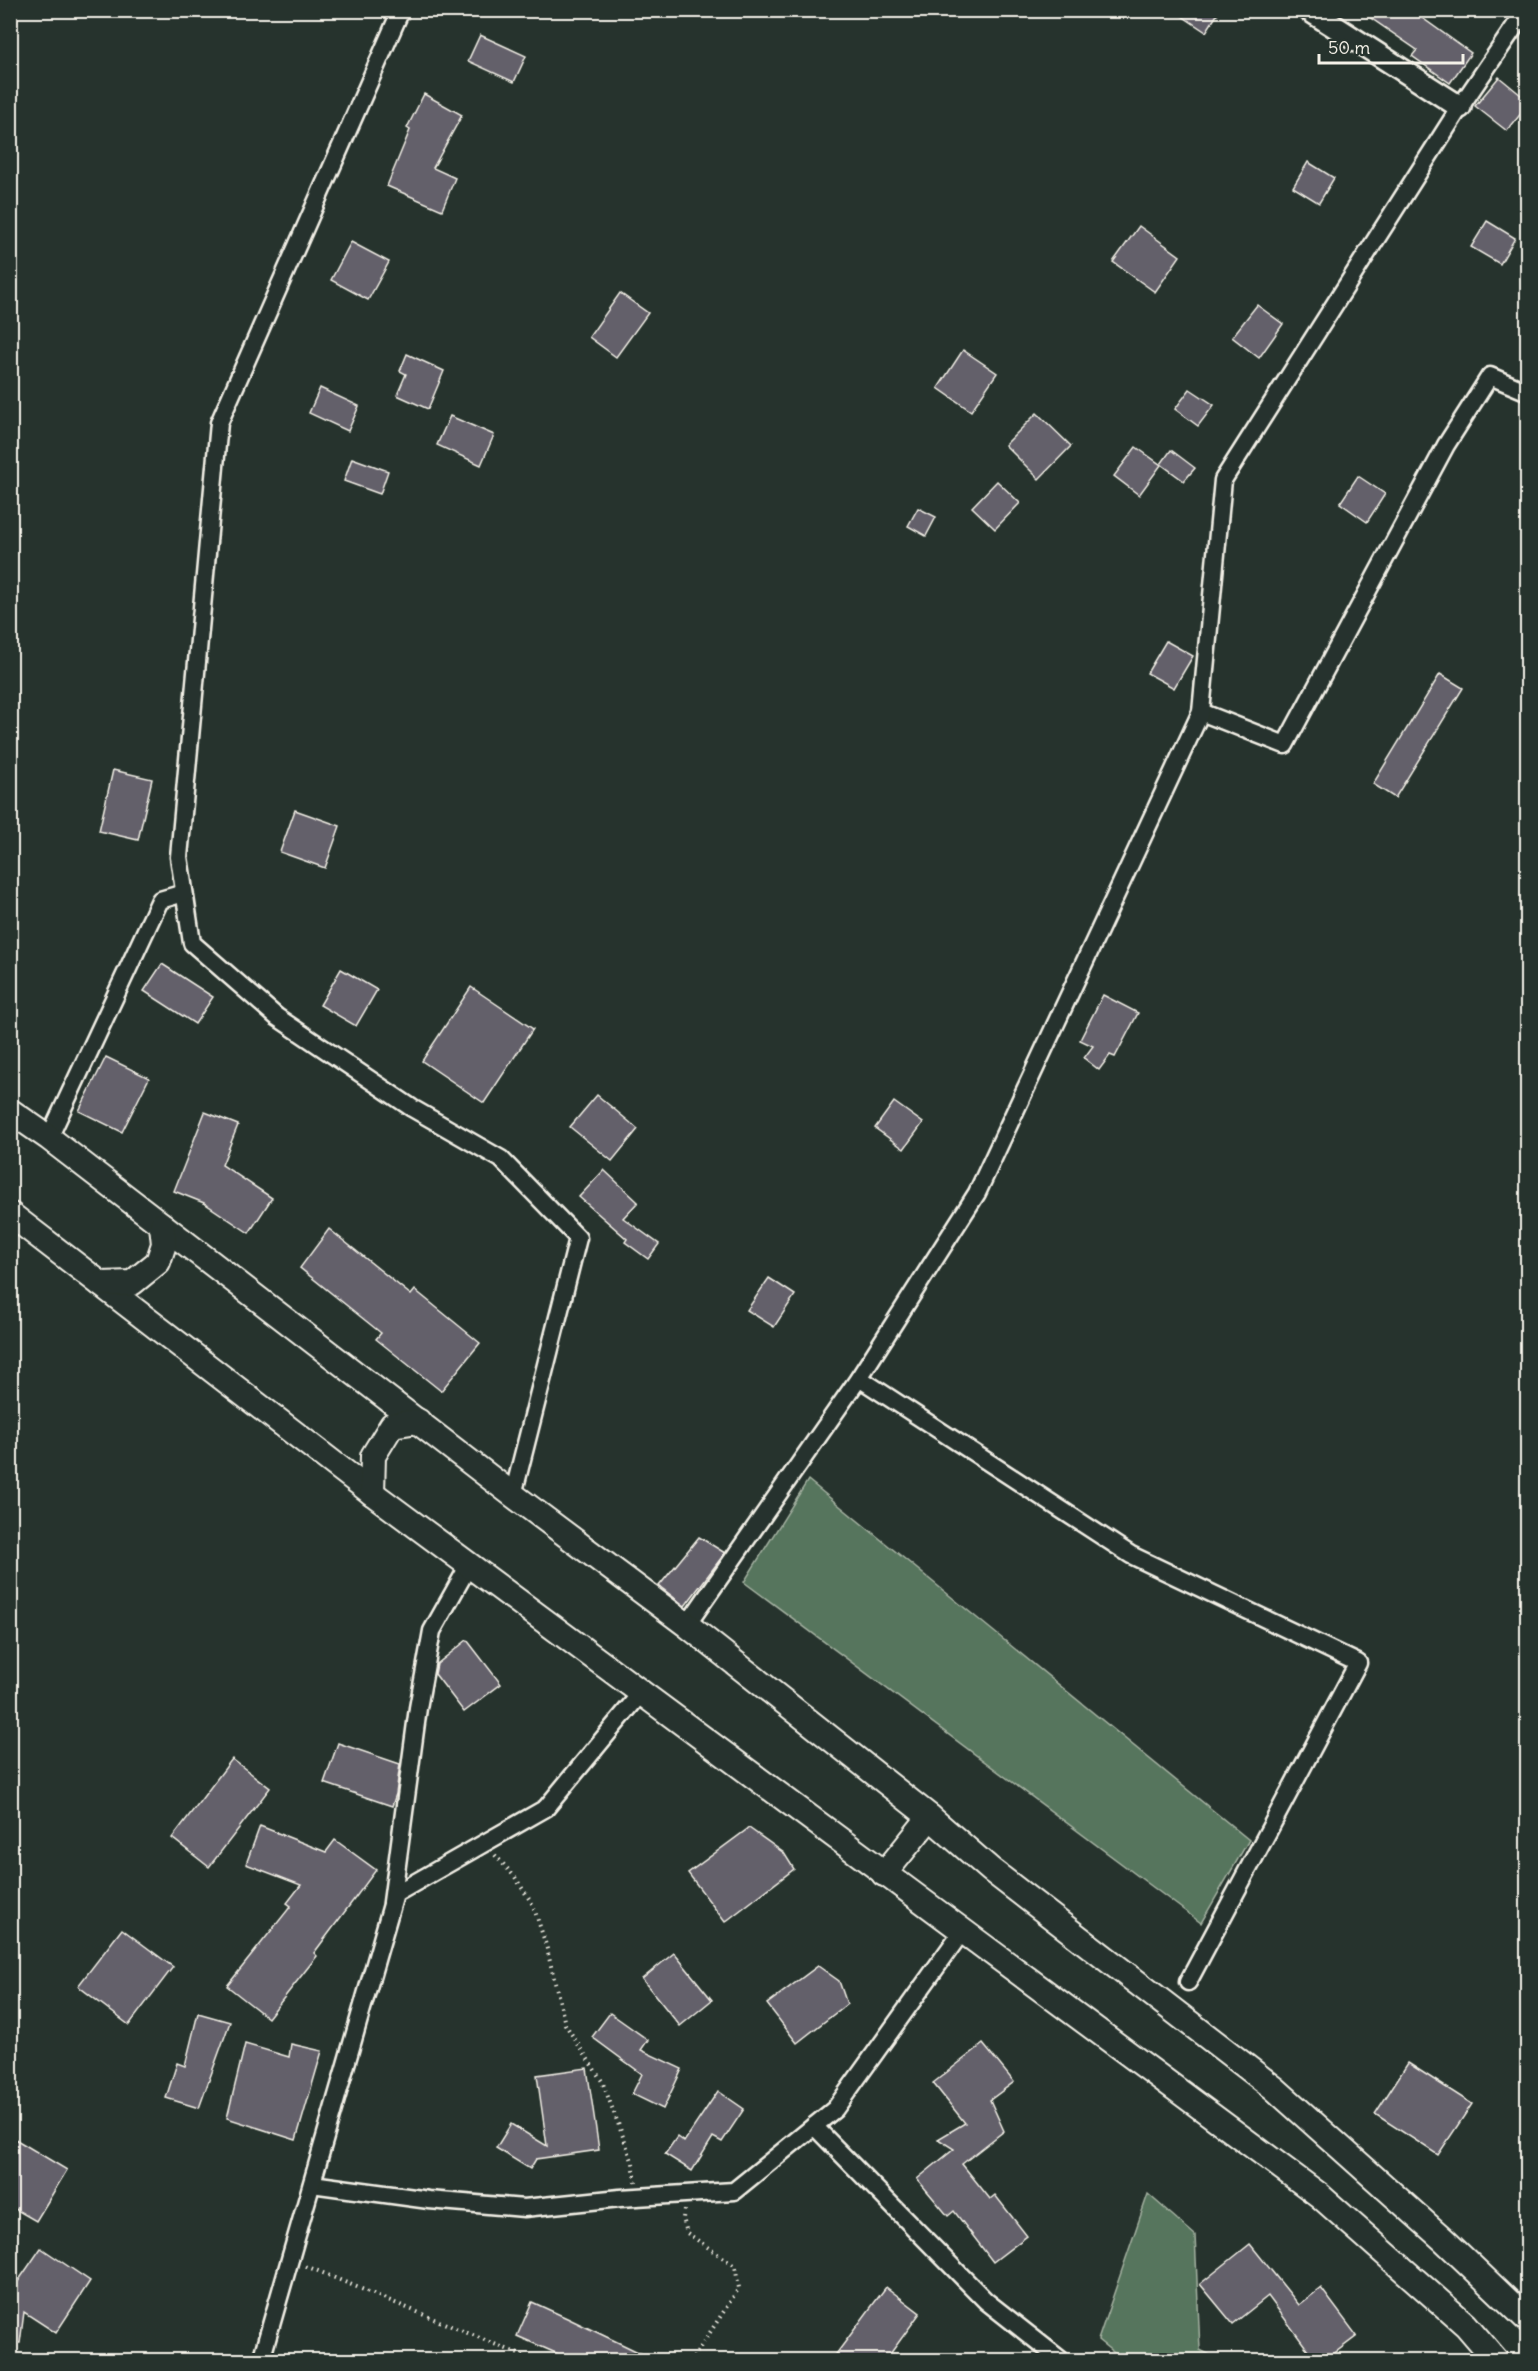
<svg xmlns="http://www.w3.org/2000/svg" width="1538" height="2371" font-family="Delius,sans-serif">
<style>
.green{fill:#56745d;stroke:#a5b2a2;stroke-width:1.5}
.building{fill:#64606b;stroke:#f4f1e8;stroke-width:1.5}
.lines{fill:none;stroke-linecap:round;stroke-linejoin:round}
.minor-casing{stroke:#f4f1e8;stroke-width:21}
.tertiary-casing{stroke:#f4f1e8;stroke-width:26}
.secondary-casing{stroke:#f4f1e8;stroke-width:28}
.path{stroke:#f4f1e8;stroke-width:4;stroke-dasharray:1.5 4.5;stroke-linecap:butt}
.minor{stroke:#26332d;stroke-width:16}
.tertiary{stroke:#26332d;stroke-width:21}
.secondary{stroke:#26332d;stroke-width:24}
</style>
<rect width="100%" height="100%" fill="#26332d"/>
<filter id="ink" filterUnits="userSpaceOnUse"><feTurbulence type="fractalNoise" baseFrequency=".0167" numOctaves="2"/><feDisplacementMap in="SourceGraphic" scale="12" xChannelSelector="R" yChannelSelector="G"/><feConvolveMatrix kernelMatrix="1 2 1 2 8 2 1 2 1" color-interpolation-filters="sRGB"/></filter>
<g filter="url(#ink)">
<g class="green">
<path d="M808 1480 1249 1840 1201 1923 744 1582Z"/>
<path d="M1148 2194 1195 2235 1200 2350 1220 2360H1123L1098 2340Z"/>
</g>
<g class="building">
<path d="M1173 10H1220L1206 32Z"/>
<path d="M1359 10H1411L1471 53 1450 83 1412 56 1417 50Z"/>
<path d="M480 35 526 56 514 82 468 61Z"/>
<path d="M1499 77 1527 100V106L1507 131 1475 106Z"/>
<path d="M424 94 462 115 433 168 455 178 442 210 387 186 410 130 407 128Z"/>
<path d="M1308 162 1334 178 1319 203 1293 187Z"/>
<path d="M1487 221 1515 238 1500 264 1471 247Z"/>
<path d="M1139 226 1180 256 1155 292 1113 262Z"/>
<path d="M351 242 389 262 368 300 331 280Z"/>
<path d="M620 293 648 313 616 357 589 337Z"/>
<path d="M1257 305 1283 324 1259 358 1232 337Z"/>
<path d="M963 350 997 373 971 411 938 388Z"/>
<path d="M407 354 444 371 428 409 397 395 406 374 400 371Z"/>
<path d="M320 388 359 406 348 431 309 413Z"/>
<path d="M1190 389 1214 405 1198 426 1175 409Z"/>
<path d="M1037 413 1071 446 1039 479 1005 445Z"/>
<path d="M450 416 494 435 481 465 437 445Z"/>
<path d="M1136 447 1161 465 1139 495 1114 476Z"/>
<path d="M1171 450 1195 468 1184 481 1161 464Z"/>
<path d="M352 458 388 471 380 494 344 481Z"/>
<path d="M1358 476 1385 494 1367 522 1340 503Z"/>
<path d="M997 481 1020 503 995 529 972 507Z"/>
<path d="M918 508 936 517 926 536 908 526Z"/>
<path d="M1166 641 1193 656 1174 688 1147 673Z"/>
<path d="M1440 674 1463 688 1395 798 1373 784Z"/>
<path d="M113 770 152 779 138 840 99 831Z"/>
<path d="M295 810 340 826 325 868 280 852Z"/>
<path d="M162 964 213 997 195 1024 144 991Z"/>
<path d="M341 969 377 990 356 1026 320 1005Z"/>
<path d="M471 987 533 1029 484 1103 422 1061Z"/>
<path d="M1103 995 1138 1013 1115 1057 1110 1055 1099 1070 1084 1058 1093 1046 1080 1040Z"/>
<path d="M106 1057 149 1078 122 1132 79 1111Z"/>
<path d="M597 1095 638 1129 612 1161 570 1127Z"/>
<path d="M894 1102 923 1123 904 1149 875 1128Z"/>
<path d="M205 1112 238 1125 222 1165 272 1198 249 1233 204 1203 174 1191Z"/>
<path d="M604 1170 638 1202 623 1218 659 1244 648 1259 625 1242 627 1239 579 1197Z"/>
<path d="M329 1229 411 1295 415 1290 480 1343 441 1391 376 1339 381 1333 300 1268Z"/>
<path d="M769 1278 795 1295 774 1327 747 1310Z"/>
<path d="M699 1537 725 1553 685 1606 659 1586Z"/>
<path d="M467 1640 501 1684 464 1712 435 1674 437 1664Z"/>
<path d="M338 1743 400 1764 396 1794 392 1806 324 1783Z"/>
<path d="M232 1759 270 1788 209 1867 172 1838Z"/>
<path d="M260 1826 326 1852 335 1840 376 1870 314 1953 317 1956 268 2018 227 1986 291 1906 287 1903 301 1885 246 1864Z"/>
<path d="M749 1828 784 1853 794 1869 725 1922 688 1873Z"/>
<path d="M122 1929 173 1967 129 2025 78 1986Z"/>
<path d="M674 1953 712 2000 680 2026 642 1979Z"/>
<path d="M818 1966 839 1981 847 2004 797 2043 767 2004Z"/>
<path d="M198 2013 230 2022 199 2108 166 2098 177 2063 185 2066Z"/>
<path d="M610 2013 648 2040 641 2050 682 2069 663 2109 632 2094 642 2074 592 2037Z"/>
<path d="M245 2044 289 2057 291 2044 322 2051 296 2140 227 2118Z"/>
<path d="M983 2044 1014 2082 990 2100 1004 2131 962 2164 990 2199 995 2195 1027 2236 993 2262 954 2211 948 2216 917 2179 954 2149 938 2139 965 2123 933 2083Z"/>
<path d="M1408 2063 1472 2104 1438 2155 1375 2114Z"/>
<path d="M587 2068 599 2150 536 2159 530 2169 496 2148 511 2124 547 2146 537 2075Z"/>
<path d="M718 2091 744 2109 722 2142 713 2137 692 2171 665 2154 677 2137 684 2142Z"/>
<path d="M10 2136 67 2170 36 2221 10 2206Z"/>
<path d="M1250 2244 1299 2305 1321 2288 1357 2336 1324 2361H1316L1268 2296 1233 2324 1200 2284Z"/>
<path d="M41 2248 90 2281 56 2333 24 2312 20 2343H10V2293Z"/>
<path d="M886 2287 920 2313 885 2361H831Z"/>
<path d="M532 2302 567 2318 657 2361H555L558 2354 517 2336Z"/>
</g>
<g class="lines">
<defs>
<g id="minor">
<path d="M401 10 219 423 179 857 192 943 277 1017 412 1108 501 1159 578 1238 513 1495"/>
<path d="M1201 712 1285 745 1446 445 1490 376 1528 392"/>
<path d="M49 1138 160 900 184 893"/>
<path d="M859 1378 1131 1555 1358 1663 1188 1982"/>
<path d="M687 1625 859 1378 977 1193 1201 712 1223 480 1460 107 1526 10"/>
<path d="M392 1902 418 1708 432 1631 469 1565"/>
<path d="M814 2126 986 2301 1061 2360"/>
<path d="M312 2184 429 2200 524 2208 620 2198 734 2191 835 2109 963 1930"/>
<path d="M261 2360 395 1894 546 1808 641 1693"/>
</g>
<path id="tertiary" d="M1309 10 1460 107"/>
<g id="secondary">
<path d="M10 1111 49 1138 513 1495 687 1625 930 1817 991 1870 1274 2088 1444 2240 1528 2320"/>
<path d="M10 1214 372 1493 1319 2195 1466 2325 1496 2360"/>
<path d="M101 1284 132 1283 158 1262 164 1244 162 1225"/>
<path d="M372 1493 373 1456 392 1425 418 1421"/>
<path d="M884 1874 930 1817"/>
</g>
</defs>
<use href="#minor" class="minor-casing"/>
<use href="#tertiary" class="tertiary-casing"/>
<use href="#secondary" class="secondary-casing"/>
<g class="path">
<path d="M495 1855 515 1877 533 1905 546 1945 565 2024 602 2081 633 2163 636 2182"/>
<path d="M684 2210 683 2218 687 2233 735 2266 739 2288 692 2360"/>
<path d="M306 2266 533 2360"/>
</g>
<use href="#minor" class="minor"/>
<use href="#tertiary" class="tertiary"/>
<use href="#secondary" class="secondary"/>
</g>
</g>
<rect width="1538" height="2371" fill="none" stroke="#26332d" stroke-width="36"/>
<rect x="18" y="18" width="1502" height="2335" fill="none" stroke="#f4f1e8" stroke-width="2" filter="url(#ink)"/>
<path d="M1319 54v9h144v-9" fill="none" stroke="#f4f1e8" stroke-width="3"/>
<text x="1328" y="54" font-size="18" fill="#f4f1e8" stroke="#26332d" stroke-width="4.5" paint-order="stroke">50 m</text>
</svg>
